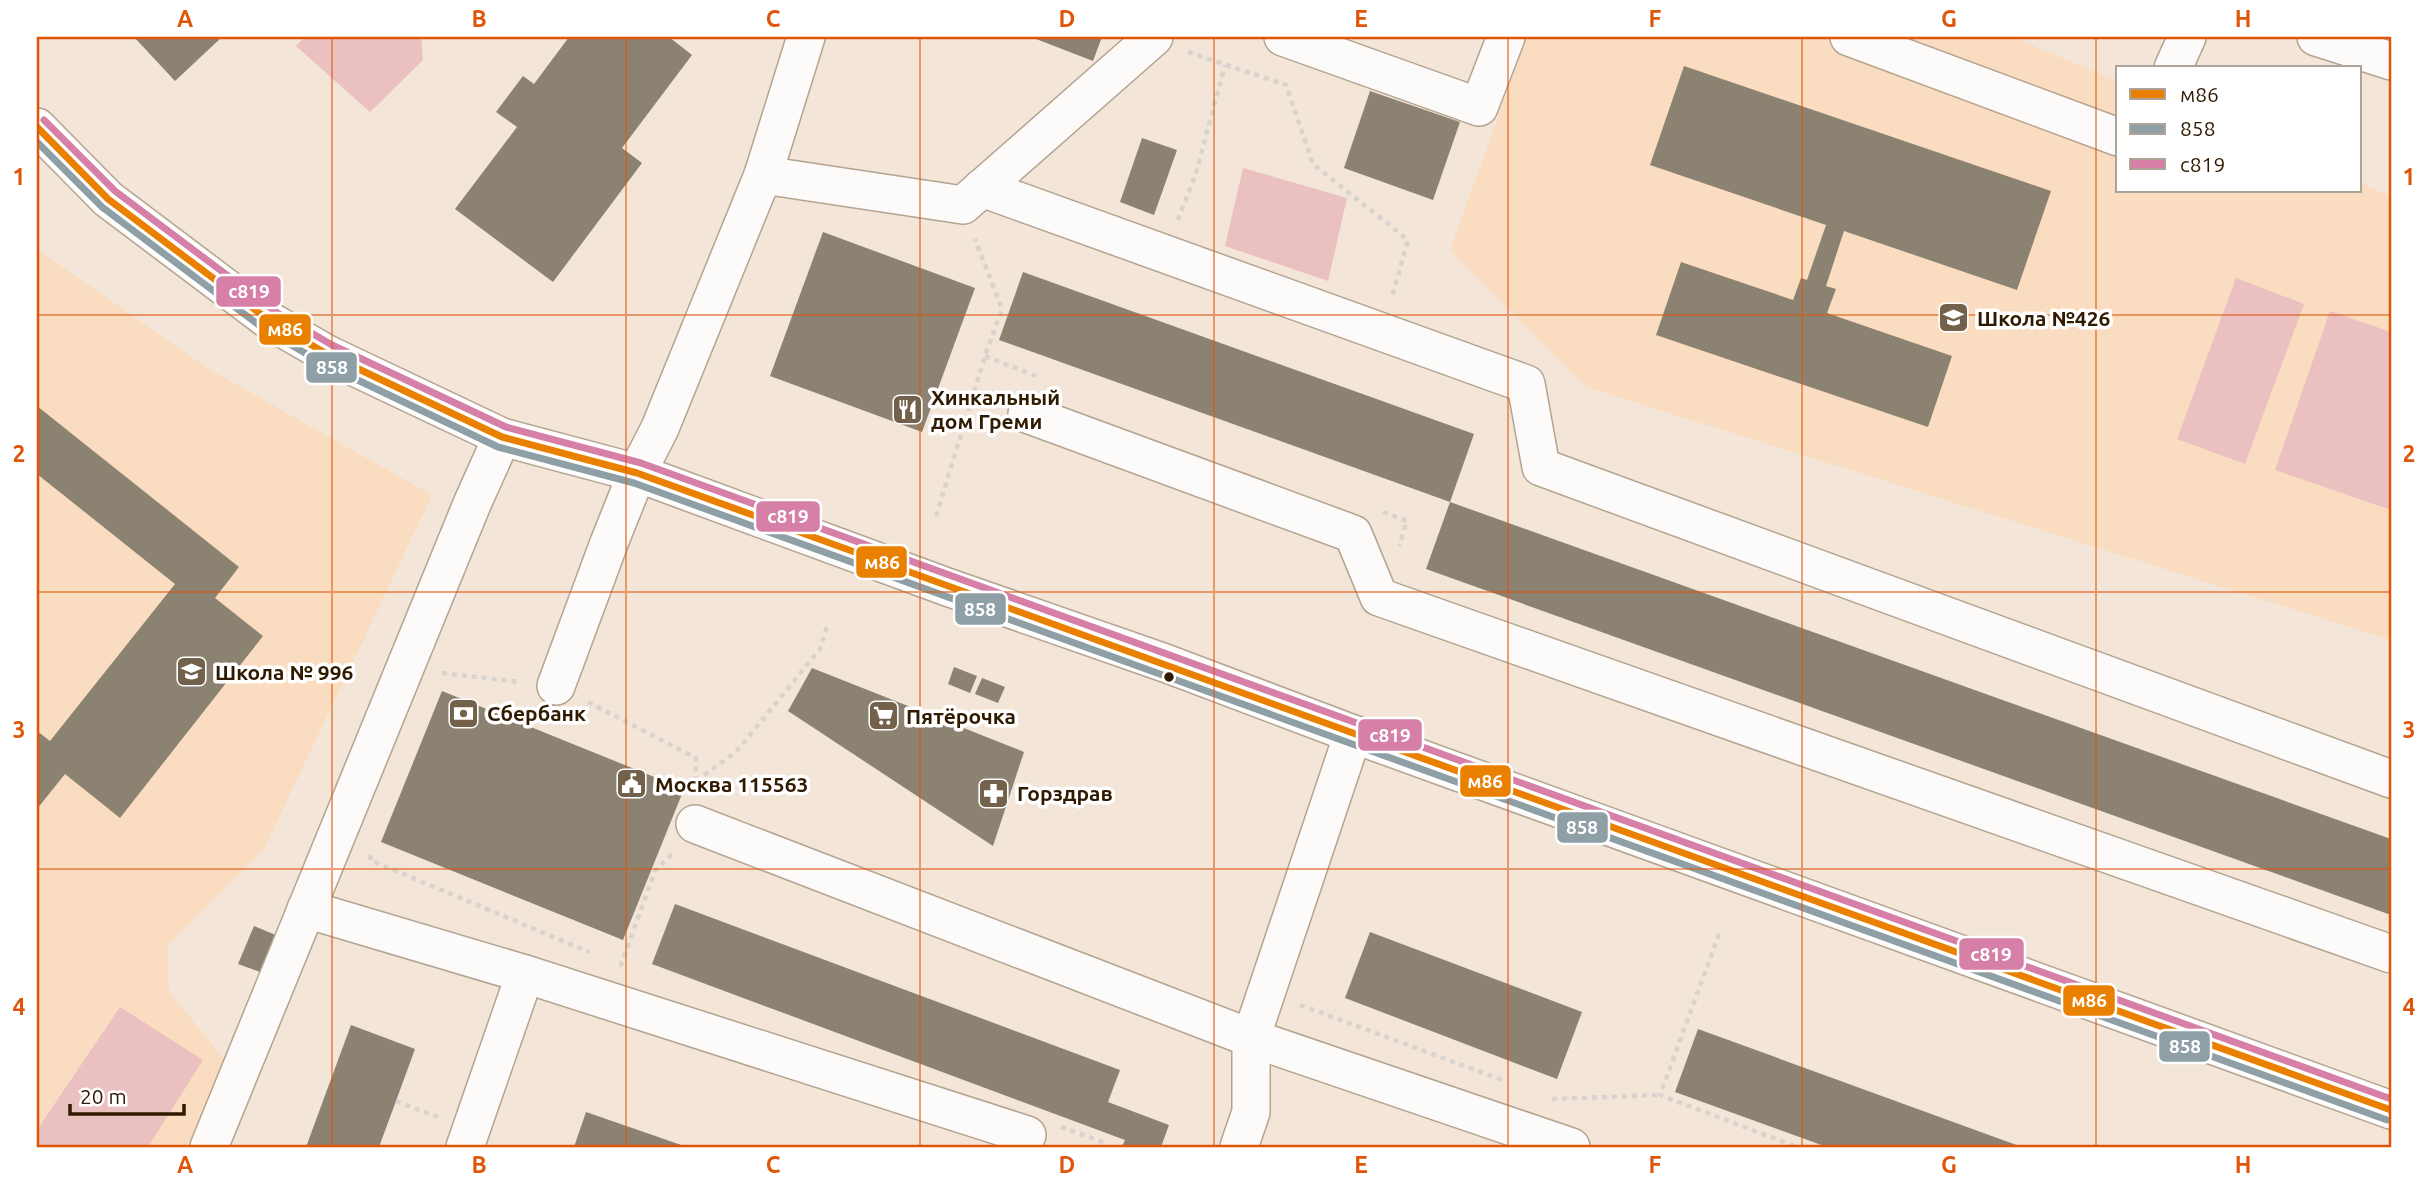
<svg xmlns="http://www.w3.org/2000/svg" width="2428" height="1184" font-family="Ubuntu,sans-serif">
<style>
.built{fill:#faddc0}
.green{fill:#eac0c0}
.building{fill:#8c8272}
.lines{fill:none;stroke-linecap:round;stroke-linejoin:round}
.minor-casing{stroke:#b4a391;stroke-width:40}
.path{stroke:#d8d3ce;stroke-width:4.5;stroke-dasharray:5 5;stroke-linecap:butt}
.minor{stroke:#fdfbf9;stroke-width:37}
.bus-1-casing{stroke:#fff;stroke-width:12}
.bus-2-casing{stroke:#fff;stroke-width:12}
.bus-3-casing{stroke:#fff;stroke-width:12}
.bus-1{stroke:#ea8000;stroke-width:7}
.bus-2{stroke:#8f9fa6;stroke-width:7}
.bus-3{stroke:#d680a8;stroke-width:7}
.grid{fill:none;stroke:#df560b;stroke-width:2;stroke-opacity:0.55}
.bus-dot{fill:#301a00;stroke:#fff;stroke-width:2.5}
.labels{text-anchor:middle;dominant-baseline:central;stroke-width:7;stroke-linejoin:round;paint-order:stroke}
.poi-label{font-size:21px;font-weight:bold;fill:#301a00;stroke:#fff;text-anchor:start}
.line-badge{stroke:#fff;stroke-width:2.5}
.badge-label{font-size:19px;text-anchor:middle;font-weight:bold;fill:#fff}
.neatline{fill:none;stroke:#df560b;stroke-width:2.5}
.grid-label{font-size:23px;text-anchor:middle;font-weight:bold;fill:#df560b}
</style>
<rect width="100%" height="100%" fill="#f3e5d7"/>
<g class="built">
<path d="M1527 37H2013L2118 81V191H2360V183L2391 196V640L1586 387 1450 250Z"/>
<path d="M37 249 209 369 432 495 264 849 167 946 169 992 225 1060 188 1147H37Z"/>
</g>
<g class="green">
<path d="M305 37H421L423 60 370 112 296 46Z"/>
<path d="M1243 168 1347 198 1328 281 1225 246Z"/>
<path d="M2236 278 2304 304 2245 464 2177 439Z"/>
<path d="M2330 311 2391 332V510L2275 470Z"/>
<path d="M120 1007 203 1060 148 1147H37V1130Z"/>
</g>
<g class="building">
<path d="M134 37H222L175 81Z"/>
<path d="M569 37H669L692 55 622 148 642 163 553 282 455 209 517 127 496 112 523 76 534 84Z"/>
<path d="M1031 37H1102L1093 61Z"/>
<path d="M1684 66 2051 191 2017 290 1844 231 1826 286 1836 289 1827 313 1952 356 1928 427 1656 335 1681 262 1793 300 1801 278 1807 280 1826 225 1650 165Z"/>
<path d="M1370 91 1460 122 1433 200 1344 168Z"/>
<path d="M1142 138 1177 150 1154 215 1120 202Z"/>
<path d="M823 232 975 288 922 432 770 376Z"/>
<path d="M1023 272 1474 434 1450 502 999 340Z"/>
<path d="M37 406 239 567 215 598 263 636 120 818 65 774 37 809V731L50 741 175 584 37 474Z"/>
<path d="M1450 502 2391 839V915L1426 569Z"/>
<path d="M954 667 977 676 970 693 948 684Z"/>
<path d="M812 668 1024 752 993 846 788 711Z"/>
<path d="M982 678 1005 687 998 703 975 694Z"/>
<path d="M442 691 684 789 623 940 381 842Z"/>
<path d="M675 904 1120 1070 1108 1102 1169 1125 1161 1147H1122L1125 1140 652 964Z"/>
<path d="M254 926 283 938 268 975 238 964Z"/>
<path d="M1370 932 1582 1012 1557 1079 1345 998Z"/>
<path d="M351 1025 415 1049 396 1101 379 1147H306Z"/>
<path d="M1698 1029 2022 1147H1827L1675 1092Z"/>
<path d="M586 1112 687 1147H574Z"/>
</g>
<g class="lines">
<defs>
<g id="minor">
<path d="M1283 37 1479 107 1506 37"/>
<path d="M1849 37 2118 137"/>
<path d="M2316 37 2391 61"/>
<path d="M2173 68 2187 37"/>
<path d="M37 127 108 199 270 321 327 354 502 437 637 473 947 587 1165 663 1353 734 2391 1110"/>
<path d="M763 175 963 205 1154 37"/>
<path d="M982 188 1526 384 1541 467 2391 779"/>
<path d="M1027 414 1353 534 1379 597 2391 954"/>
<path d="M556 686 609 543 637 473 660 428 763 175 806 37"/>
<path d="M695 824 1251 1038 1571 1147"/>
<path d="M306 909 525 974 1027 1135 1022 1147"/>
<path d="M209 1147 472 504 502 437"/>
<path d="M465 1147 525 974"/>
<path d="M1239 1147 1251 1112V1038L1353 734"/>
</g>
</defs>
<use href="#minor" class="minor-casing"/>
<g class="path">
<path d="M1188 52 1286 85 1313 164 1408 240 1392 297"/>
<path d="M1178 220 1196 173 1225 65"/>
<path d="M985 356 1036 376"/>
<path d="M1383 512 1407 521 1399 546"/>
<path d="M936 516 985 356 1002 309 975 239"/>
<path d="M442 673 520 682"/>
<path d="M588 702 696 758 695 789"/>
<path d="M696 781 736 752 820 649 828 623"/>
<path d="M371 855 370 860 589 952"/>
<path d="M1719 934 1660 1095 1797 1147"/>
<path d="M622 966 621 965 655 871 673 853"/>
<path d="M1300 1005 1505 1081"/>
<path d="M1552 1099 1660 1095"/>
<path d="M396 1101 438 1117"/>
<path d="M1061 1127 1105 1143 1104 1147"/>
</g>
<use href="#minor" class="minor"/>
<defs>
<path id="bus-1" d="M37 127 108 199 270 321 327 354 502 437 637 473 2391 1110"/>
<path id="bus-2" d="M37 142 102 207 264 329 322 363 498 447 634 483 2387 1120"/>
<path id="bus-3" d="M44 120 115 191 276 312 332 345 506 427 641 463 2391 1099"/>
</defs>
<use href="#bus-1" class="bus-1-casing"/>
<use href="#bus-2" class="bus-2-casing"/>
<use href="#bus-3" class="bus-3-casing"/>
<use href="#bus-1" class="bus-1"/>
<use href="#bus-2" class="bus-2"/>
<use href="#bus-3" class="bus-3"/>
</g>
<path class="grid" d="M332 37V1147M626 37V1147M920 37V1147M1214 37V1147M1508 37V1147M1802 37V1147M2096 37V1147M37 315H2391M37 592H2391M37 869H2391"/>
<defs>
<symbol id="school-square" viewBox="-11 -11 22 22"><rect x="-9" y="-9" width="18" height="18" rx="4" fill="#74614b" stroke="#fff"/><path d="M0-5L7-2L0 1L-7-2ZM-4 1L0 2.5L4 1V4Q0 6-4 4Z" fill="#fff"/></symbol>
<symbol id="restaurant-square" viewBox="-11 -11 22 22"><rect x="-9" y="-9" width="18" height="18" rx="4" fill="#74614b" stroke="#fff"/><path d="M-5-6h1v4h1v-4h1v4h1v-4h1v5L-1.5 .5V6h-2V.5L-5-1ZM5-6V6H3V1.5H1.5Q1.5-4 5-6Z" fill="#fff"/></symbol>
<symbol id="bank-square" viewBox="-11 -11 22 22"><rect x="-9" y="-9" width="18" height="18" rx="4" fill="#74614b" stroke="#fff"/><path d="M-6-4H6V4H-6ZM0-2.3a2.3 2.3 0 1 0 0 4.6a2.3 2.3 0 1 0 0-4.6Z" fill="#fff"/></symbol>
<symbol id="supermarket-square" viewBox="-11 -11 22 22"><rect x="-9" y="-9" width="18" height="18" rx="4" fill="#74614b" stroke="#fff"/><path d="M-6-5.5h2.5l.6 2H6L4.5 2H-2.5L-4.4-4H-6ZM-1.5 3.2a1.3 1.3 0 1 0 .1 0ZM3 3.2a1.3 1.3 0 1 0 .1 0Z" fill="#fff"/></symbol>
<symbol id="civic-square" viewBox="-11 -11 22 22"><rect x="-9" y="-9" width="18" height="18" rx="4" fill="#74614b" stroke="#fff"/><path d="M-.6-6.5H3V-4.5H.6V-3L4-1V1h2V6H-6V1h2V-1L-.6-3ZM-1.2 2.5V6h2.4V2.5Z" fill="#fff"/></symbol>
<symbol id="pharmacy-square" viewBox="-11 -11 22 22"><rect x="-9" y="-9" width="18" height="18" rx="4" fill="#74614b" stroke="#fff"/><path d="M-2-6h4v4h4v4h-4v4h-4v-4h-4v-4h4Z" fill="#fff"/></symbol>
</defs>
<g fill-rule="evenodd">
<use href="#school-square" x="1936" y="300" width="35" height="35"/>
<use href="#restaurant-square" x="890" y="392" width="35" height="35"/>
<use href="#school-square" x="174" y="654" width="35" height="35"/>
<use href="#bank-square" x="446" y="696" width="35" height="35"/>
<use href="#supermarket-square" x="866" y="698" width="35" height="35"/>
<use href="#civic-square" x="614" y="766" width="35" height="35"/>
<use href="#pharmacy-square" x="976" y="776" width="35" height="35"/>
</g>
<circle class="bus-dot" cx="1169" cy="677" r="6"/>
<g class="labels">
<g class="poi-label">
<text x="1977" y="318">Школа №426</text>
<text x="931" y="397">Хинкальный<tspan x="931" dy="24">дом Греми</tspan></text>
<text x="215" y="672">Школа № 996</text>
<text x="487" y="713">Сбербанк</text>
<text x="906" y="716">Пятёрочка</text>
<text x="655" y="784">Москва 115563</text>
<text x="1017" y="793">Горздрав</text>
</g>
</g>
<g class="line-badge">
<rect x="215" y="275" width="67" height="33" rx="7" fill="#d680a8"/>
<rect x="258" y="313" width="54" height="33" rx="7" fill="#ea8000"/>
<rect x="305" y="351" width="53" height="33" rx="7" fill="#8f9fa6"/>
<rect x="755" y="500" width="66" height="33" rx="7" fill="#d680a8"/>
<rect x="855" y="545" width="53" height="34" rx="7" fill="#ea8000"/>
<rect x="954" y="592" width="53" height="34" rx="7" fill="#8f9fa6"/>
<rect x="1357" y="718" width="66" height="34" rx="7" fill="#d680a8"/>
<rect x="1459" y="764" width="53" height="34" rx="7" fill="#ea8000"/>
<rect x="1556" y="811" width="53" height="33" rx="7" fill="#8f9fa6"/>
<rect x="1958" y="937" width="67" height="34" rx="7" fill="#d680a8"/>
<rect x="2062" y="984" width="54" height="33" rx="7" fill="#ea8000"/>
<rect x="2158" y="1030" width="53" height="33" rx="7" fill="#8f9fa6"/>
</g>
<g class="badge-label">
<text x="249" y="298">с819</text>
<text x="285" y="336">м86</text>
<text x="332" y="374">858</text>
<text x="788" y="523">с819</text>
<text x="882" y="569">м86</text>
<text x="980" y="616">858</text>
<text x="1390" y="742">с819</text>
<text x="1485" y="788">м86</text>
<text x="1582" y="834">858</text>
<text x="1991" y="961">с819</text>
<text x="2089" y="1007">м86</text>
<text x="2185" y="1053">858</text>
</g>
<rect width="2428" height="1184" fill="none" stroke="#ffffff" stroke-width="77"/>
<rect x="2116" y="66" width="245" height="126" fill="#ffffff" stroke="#aca399" stroke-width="2"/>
<rect x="2130" y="89" width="35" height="10" fill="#ea8000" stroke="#aca399" stroke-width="2"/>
<text x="2180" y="102" font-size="21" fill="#301a00">м86</text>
<rect x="2130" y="124" width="35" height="10" fill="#8f9fa6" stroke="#aca399" stroke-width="2"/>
<text x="2180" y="136" font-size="21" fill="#301a00">858</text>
<rect x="2130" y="159" width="35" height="10" fill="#d680a8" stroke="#aca399" stroke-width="2"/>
<text x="2180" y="172" font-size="21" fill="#301a00">с819</text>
<path d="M70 1104v10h114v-10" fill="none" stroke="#301a00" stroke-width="3.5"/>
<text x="80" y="1104" font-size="21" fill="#301a00" stroke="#ffffff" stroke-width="5" paint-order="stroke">20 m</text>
<rect x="38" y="38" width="2352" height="1108" class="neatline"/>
<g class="grid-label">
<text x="185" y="27">A</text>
<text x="479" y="27">B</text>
<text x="773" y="27">C</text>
<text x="1067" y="27">D</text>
<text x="1361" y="27">E</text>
<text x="1655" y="27">F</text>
<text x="1949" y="27">G</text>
<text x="2243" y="27">H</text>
<text x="19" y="185">1</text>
<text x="2409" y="185">1</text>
<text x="19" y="462">2</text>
<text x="2409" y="462">2</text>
<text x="19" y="738">3</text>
<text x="2409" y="738">3</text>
<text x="19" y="1015">4</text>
<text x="2409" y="1015">4</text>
<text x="185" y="1173">A</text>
<text x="479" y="1173">B</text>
<text x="773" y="1173">C</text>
<text x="1067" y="1173">D</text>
<text x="1361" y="1173">E</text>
<text x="1655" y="1173">F</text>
<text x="1949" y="1173">G</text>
<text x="2243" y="1173">H</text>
</g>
</svg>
